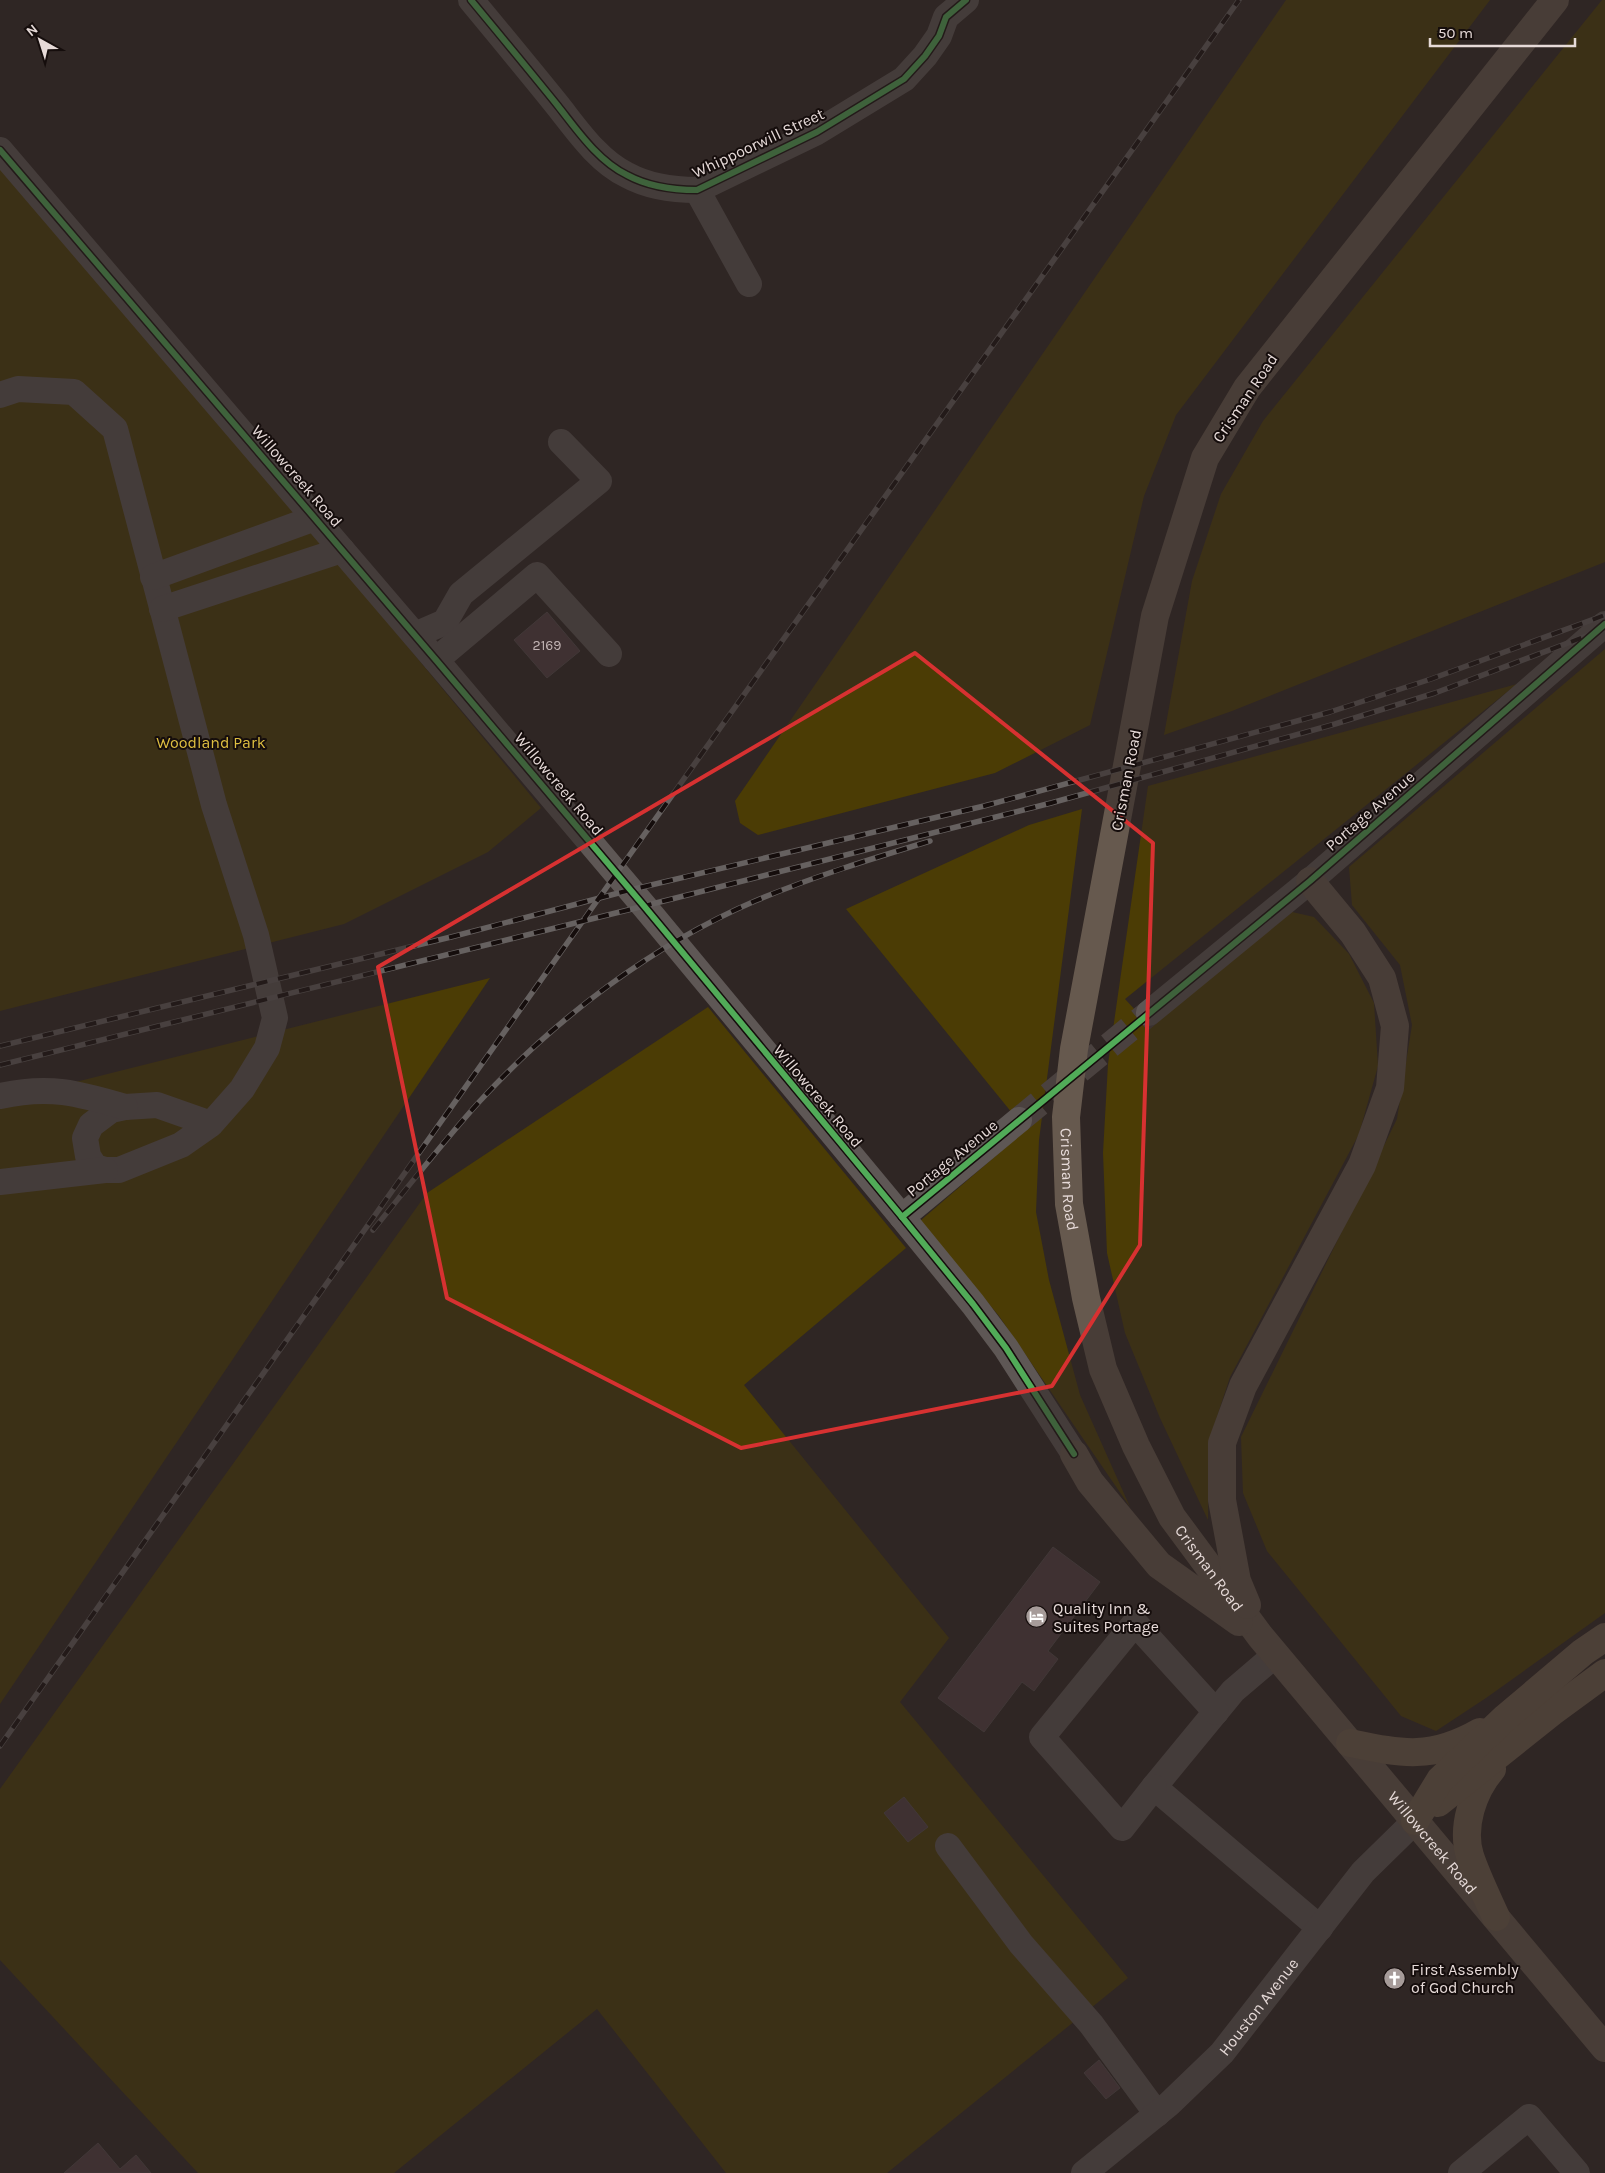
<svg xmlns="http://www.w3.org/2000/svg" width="1605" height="2173" font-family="Karla,sans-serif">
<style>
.green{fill:#4b3c05}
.building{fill:#523f44;stroke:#564d4e}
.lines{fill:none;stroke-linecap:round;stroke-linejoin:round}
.minor-tunnel{stroke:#4a413f;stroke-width:26;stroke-dasharray:26 13;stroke-linecap:butt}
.minor{stroke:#5e5755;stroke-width:26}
.major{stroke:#66594e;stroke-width:28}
.highway{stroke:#705f4e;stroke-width:28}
.rail-casing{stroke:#666160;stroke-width:5.5}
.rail{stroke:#150d0c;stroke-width:4;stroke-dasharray:11;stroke-linecap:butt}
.cycleway-casing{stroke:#150d0c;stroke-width:9}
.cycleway{stroke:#51ab58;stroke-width:6}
.marked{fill:none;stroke:#d73131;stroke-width:4;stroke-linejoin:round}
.labels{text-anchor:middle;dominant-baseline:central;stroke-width:4;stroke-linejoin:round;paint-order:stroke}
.number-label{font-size:14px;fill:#c1b3b3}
.street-label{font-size:16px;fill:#e6dad8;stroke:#150d0c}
.park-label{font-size:16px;fill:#dfbf41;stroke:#150d0c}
.poi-label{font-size:16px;fill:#e6dad8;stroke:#150d0c;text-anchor:start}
</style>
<rect width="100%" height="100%" fill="#2f2624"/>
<g class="green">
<path d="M1286 0H1490L1176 415 1144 496 1090 725 995 773 758 835 740 823 735 801Z"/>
<path d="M1602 0H1605V562L1232 711 1164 735 1192 581 1221 494 1263 421Z"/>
<path d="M0 153 541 808 488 852 344 924 0 1011Z"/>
<path d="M1605 649V1613L1486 1698 1436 1731 1401 1716 1267 1551 1243 1493 1241 1437 1397 1119 1412 1025 1400 965 1352 905 1349 867Z"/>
<path d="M1517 684 1125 999 1150 1026 1292 912 1314 917 1349 954 1374 1003 1378 1066 1359 1134 1230 1377 1209 1441 1208 1520 1160 1418 1125 1333 1107 1253 1103 1153 1108 1064 1148 786Z"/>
<path d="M1082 809 1039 1140 1036 1212 1049 1280 1080 1395 1130 1507 999 1316 920 1221 1026 1130 846 909 1029 825Z"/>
<path d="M490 978 0 1704V1101Z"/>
<path d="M708 1007 906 1248 744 1385 949 1638 900 1702 1128 1978 887 2173H726L597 2009 394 2173H198L0 1960V1789L427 1193Z"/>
</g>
<g class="building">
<path d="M547 612 580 651 547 678 514 640Z"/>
<path d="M1053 1547 1100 1582 1048 1651 1058 1659 1034 1691 1022 1682 984 1732 938 1698Z"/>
<path d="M904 1797 928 1827 908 1842 884 1813Z"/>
<path d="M1099 2060 1120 2088 1106 2099 1084 2073Z"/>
<path d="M98 2143 120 2169 136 2155 151 2173H64Z"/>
</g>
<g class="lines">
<path class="minor-tunnel" d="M1019 1120 1149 1013"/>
<g class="minor">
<path d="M471 0C500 35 529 70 558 106 577 130 598 161 627 175 649 187 673 190 697 190L817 132 904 79 925 56 939 36 946 17 966 0"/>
<path d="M0 150 436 660 644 906 902 1217 973 1304 1006 1348 1074 1454"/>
<path d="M697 190 749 284"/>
<path d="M0 395 18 389 74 392 115 429 214 805 256 935 275 1018 267 1048 242 1089 211 1124 181 1145 119 1170H105L95 1167 88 1156 85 1138 91 1125 111 1110 125 1107 157 1105 211 1124"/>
<path d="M153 577 315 518"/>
<path d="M162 609 342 550"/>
<path d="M415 635 445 622 461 594 599 481 561 442"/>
<path d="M436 660 537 575 609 654"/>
<path d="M1149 1013 1310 881 1605 624"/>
<path d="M0 1096C49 1085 78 1093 125 1107"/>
<path d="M0 1182 105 1170"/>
<path d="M902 1217 1019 1120"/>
<path d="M1275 1655 1233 1691 1154 1787 1320 1928"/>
<path d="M1154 1787 1122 1828 1042 1737 1135 1623 1216 1712"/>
<path d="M948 1846 1021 1944 1091 2024 1157 2114"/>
<path id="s1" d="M1084 2173 1169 2104 1222 2053 1363 1872 1415 1821"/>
<path d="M1461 2173 1529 2117 1577 2173"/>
</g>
<g class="major">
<path id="s2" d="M1555 0 1247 388 1205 458 1155 616 1074 1049 1066 1117 1069 1204 1086 1298 1103 1369 1136 1446 1172 1517 1260 1636 1605 2048"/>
<path d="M1074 1454 1090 1482 1159 1565 1239 1622"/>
<path d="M1247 1605 1237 1581 1222 1500V1443L1243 1386 1362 1165 1390 1088 1395 1026 1382 978 1353 933 1310 881"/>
</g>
<g class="highway">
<path d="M1350 1743C1403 1754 1431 1760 1480 1732"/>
<path d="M1492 1769C1473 1791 1461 1827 1470 1856 1477 1877 1487 1897 1496 1917"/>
<path d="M1438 1803 1552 1712 1605 1673"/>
<path d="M1415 1821 1440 1780 1505 1718 1583 1652 1605 1637"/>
</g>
<defs>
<g id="rail">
<path d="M0 1046 451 937 630 890 984 806 1330 712 1431 679 1605 615"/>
<path d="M0 1065 644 906 1051 803 1335 724 1435 693 1605 629"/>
<path d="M373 1230C408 1187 442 1143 479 1102 556 1018 651 946 755 901 812 877 871 859 930 841"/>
<path d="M0 1746 599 898 1239 0"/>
</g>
</defs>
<use href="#rail" class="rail-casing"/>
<use href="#rail" class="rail"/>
<defs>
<g id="cycleway">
<path d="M471 0C500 35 529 70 558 106 577 130 598 161 627 175 649 187 673 190 697 190L817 132 904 79 925 56 939 36 946 17 966 0"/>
<path d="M0 150 436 660 644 906 902 1217 973 1304 1006 1348 1074 1454"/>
<path d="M902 1217 1310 881 1605 624"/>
</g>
</defs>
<use href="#cycleway" class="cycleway-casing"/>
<use href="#cycleway" class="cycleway"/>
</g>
<path d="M0 0H1605V2173H0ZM915 653 1153 843 1140 1245 1052 1386 741 1448 447 1298 378 967Z" fill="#2f2624" fill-opacity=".55" fill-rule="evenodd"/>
<path class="marked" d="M915 653 1153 843 1140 1245 1052 1386 741 1448 447 1298 378 967Z"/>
<defs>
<symbol id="hotel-disc" viewBox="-11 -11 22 22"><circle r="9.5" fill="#a69b99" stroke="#150d0c"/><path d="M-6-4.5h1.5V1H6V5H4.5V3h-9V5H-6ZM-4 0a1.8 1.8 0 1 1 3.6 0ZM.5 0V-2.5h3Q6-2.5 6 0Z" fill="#fff"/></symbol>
<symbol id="church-disc" viewBox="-11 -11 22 22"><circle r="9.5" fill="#a69b99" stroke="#150d0c"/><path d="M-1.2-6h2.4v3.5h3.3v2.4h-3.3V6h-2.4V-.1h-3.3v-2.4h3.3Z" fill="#fff"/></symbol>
</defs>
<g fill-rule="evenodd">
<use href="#hotel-disc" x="1024" y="1604" width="25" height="25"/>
<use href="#church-disc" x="1382" y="1966" width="25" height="25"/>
</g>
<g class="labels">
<g class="number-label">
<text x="547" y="645">2169</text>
</g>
<g class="street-label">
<text transform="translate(758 143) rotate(-25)">Whippoorwill Street</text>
<text transform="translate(1245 398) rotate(-56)">Crisman Road</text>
<text transform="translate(297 476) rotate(49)">Willowcreek Road</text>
<text transform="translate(1126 780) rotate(-79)">Crisman Road</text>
<text transform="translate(559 784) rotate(50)">Willowcreek Road</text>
<text transform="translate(1370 811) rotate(-41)">Portage Avenue</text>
<text transform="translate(818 1096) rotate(50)">Willowcreek Road</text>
<text transform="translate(952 1158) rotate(-39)">Portage Avenue</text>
<text stroke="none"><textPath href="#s2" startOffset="1314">Crisman Road</textPath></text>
<text stroke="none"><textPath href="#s2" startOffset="1734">Crisman Road</textPath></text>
<text stroke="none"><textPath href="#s2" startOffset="2088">Willowcreek Road</textPath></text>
<text stroke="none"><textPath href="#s1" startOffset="242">Houston Avenue</textPath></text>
</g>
<g class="park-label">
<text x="211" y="742">Woodland Park</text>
</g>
<g class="poi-label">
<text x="1053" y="1608">Quality Inn &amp;<tspan x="1053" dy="18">Suites Portage</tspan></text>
<text x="1411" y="1969">First Assembly<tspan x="1411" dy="18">of God Church</tspan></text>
</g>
</g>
<g transform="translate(40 40) rotate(321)" stroke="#150d0c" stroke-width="4" paint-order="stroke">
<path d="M0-4L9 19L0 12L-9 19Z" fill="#e6dad8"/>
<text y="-8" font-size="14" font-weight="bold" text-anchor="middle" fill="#e6dad8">N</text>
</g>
<path d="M1430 38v8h145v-8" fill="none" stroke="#e6dad8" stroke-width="2.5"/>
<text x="1438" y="38" font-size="15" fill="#e6dad8" stroke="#150d0c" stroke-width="4" paint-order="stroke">50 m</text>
</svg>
